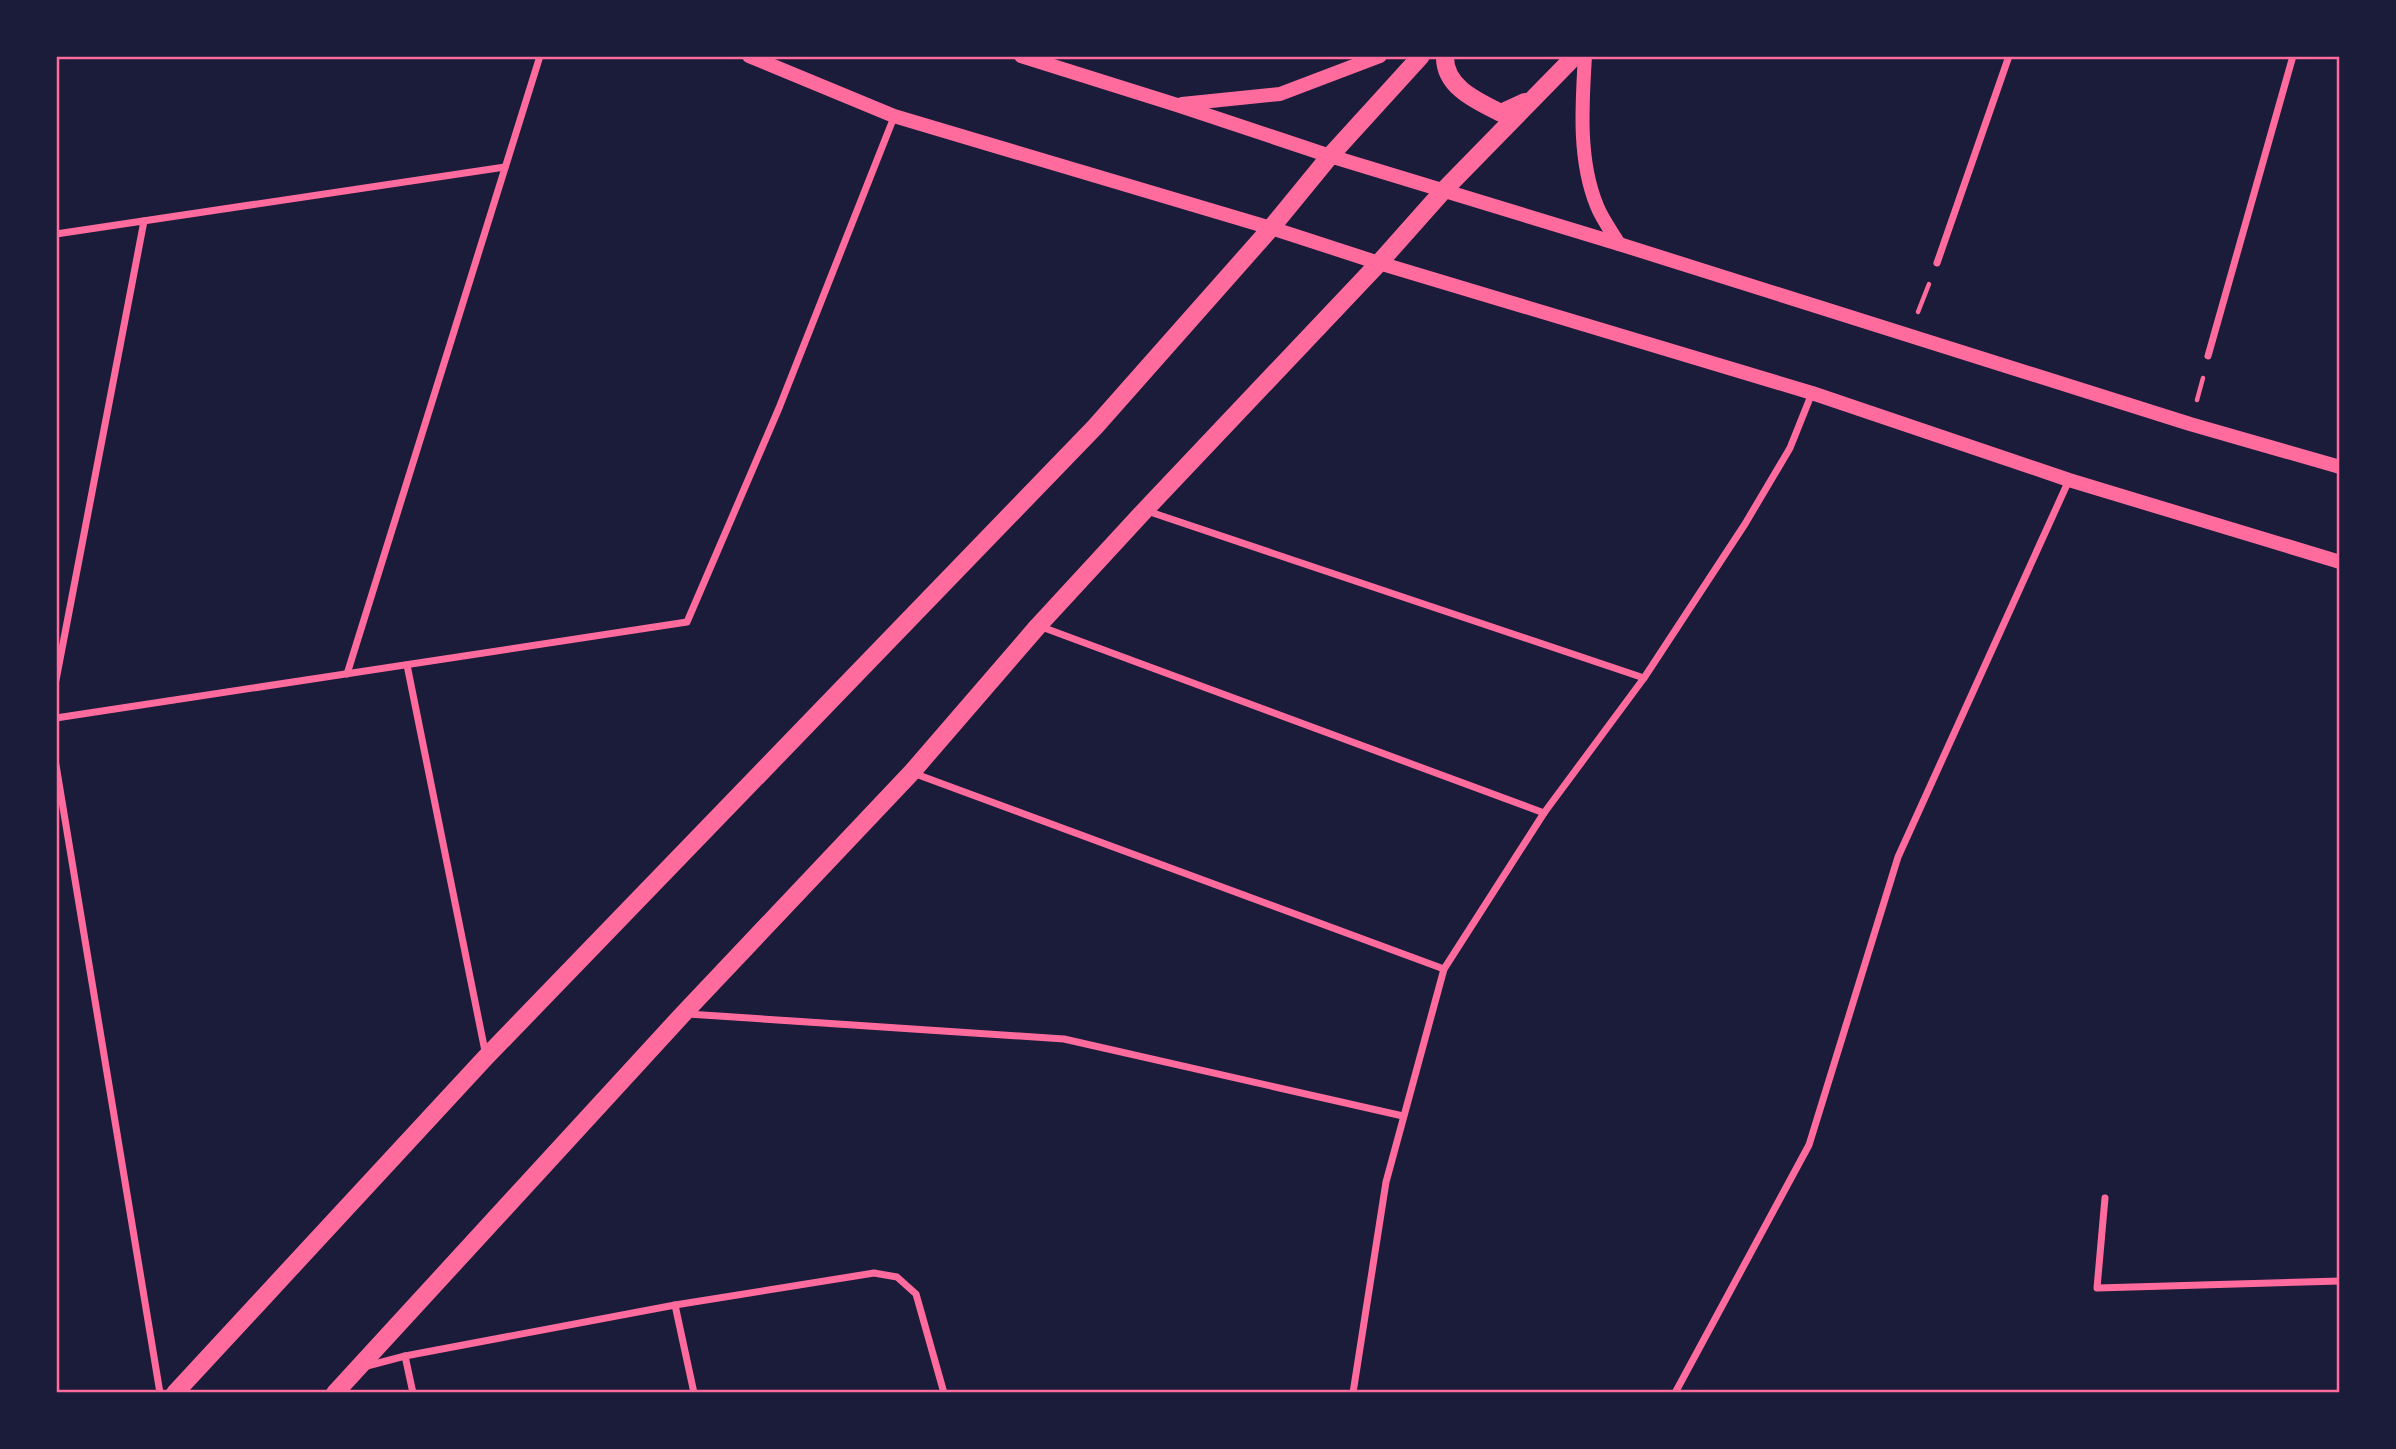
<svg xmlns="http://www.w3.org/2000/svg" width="2396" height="1449" font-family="'Public Sans',sans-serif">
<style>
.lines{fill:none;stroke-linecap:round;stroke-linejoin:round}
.path{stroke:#ff6b9d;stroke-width:4.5}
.minor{stroke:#ff6b9d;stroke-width:7}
.secondary{stroke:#ff6b9d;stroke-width:14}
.primary{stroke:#ff6b9d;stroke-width:18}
.neatline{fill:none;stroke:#ff6b9d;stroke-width:2.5}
</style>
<rect width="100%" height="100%" fill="#1b1b3a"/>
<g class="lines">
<g class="path">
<path d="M1918 312 1929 284"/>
<path d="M2197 400 2203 378"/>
</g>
<g class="minor">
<path d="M56 234 505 167"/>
<path d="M1937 263 2009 56"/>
<path d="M2208 356 2293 56"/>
<path d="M1147 511 1644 678"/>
<path d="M1039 626 1544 813"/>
<path d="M407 665 486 1056"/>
<path d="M347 674 540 56"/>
<path d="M56 680 144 221"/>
<path d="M56 718 687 622 779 408 894 117"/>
<path d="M56 765 160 1393"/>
<path d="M913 773 1444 969"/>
<path d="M688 1014 1064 1039 1403 1116"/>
<path d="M2105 1198 2097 1288 2340 1281"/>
<path d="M675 1305 694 1393"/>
<path d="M405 1356 413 1393"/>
<path d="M367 1366 405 1356 675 1305 874 1273 897 1277 916 1294 944 1393"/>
<path d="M1353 1393 1386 1182 1444 969 1544 813 1644 678 1745 524 1790 448 1812 393"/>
<path d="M1675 1393 1809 1145 1898 857 2069 480"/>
</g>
<g class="secondary">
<path d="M749 56 894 116 1271 228 1379 263 1812 393 2069 480 2340 562"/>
<path d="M1021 56 1177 105 1330 156 1619 244 2190 424 2340 467"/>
<path d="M1585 56C1582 105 1578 160 1597 206 1602 219 1612 232 1619 244"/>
<path d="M1182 104 1280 94 1380 56"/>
</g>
<g class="primary">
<path d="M1445 56C1444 87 1477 101 1501 113L1525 102"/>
<path d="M175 1393 486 1057 1095 427 1271 228 1330 156 1421 56"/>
<path d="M335 1393 683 1014 912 772 1038 626 1145 510 1379 263 1443 191 1575 56"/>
</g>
</g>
<rect width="2396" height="1449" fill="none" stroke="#1b1b3a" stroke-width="116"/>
<rect x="58" y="58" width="2280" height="1333" class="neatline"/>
</svg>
